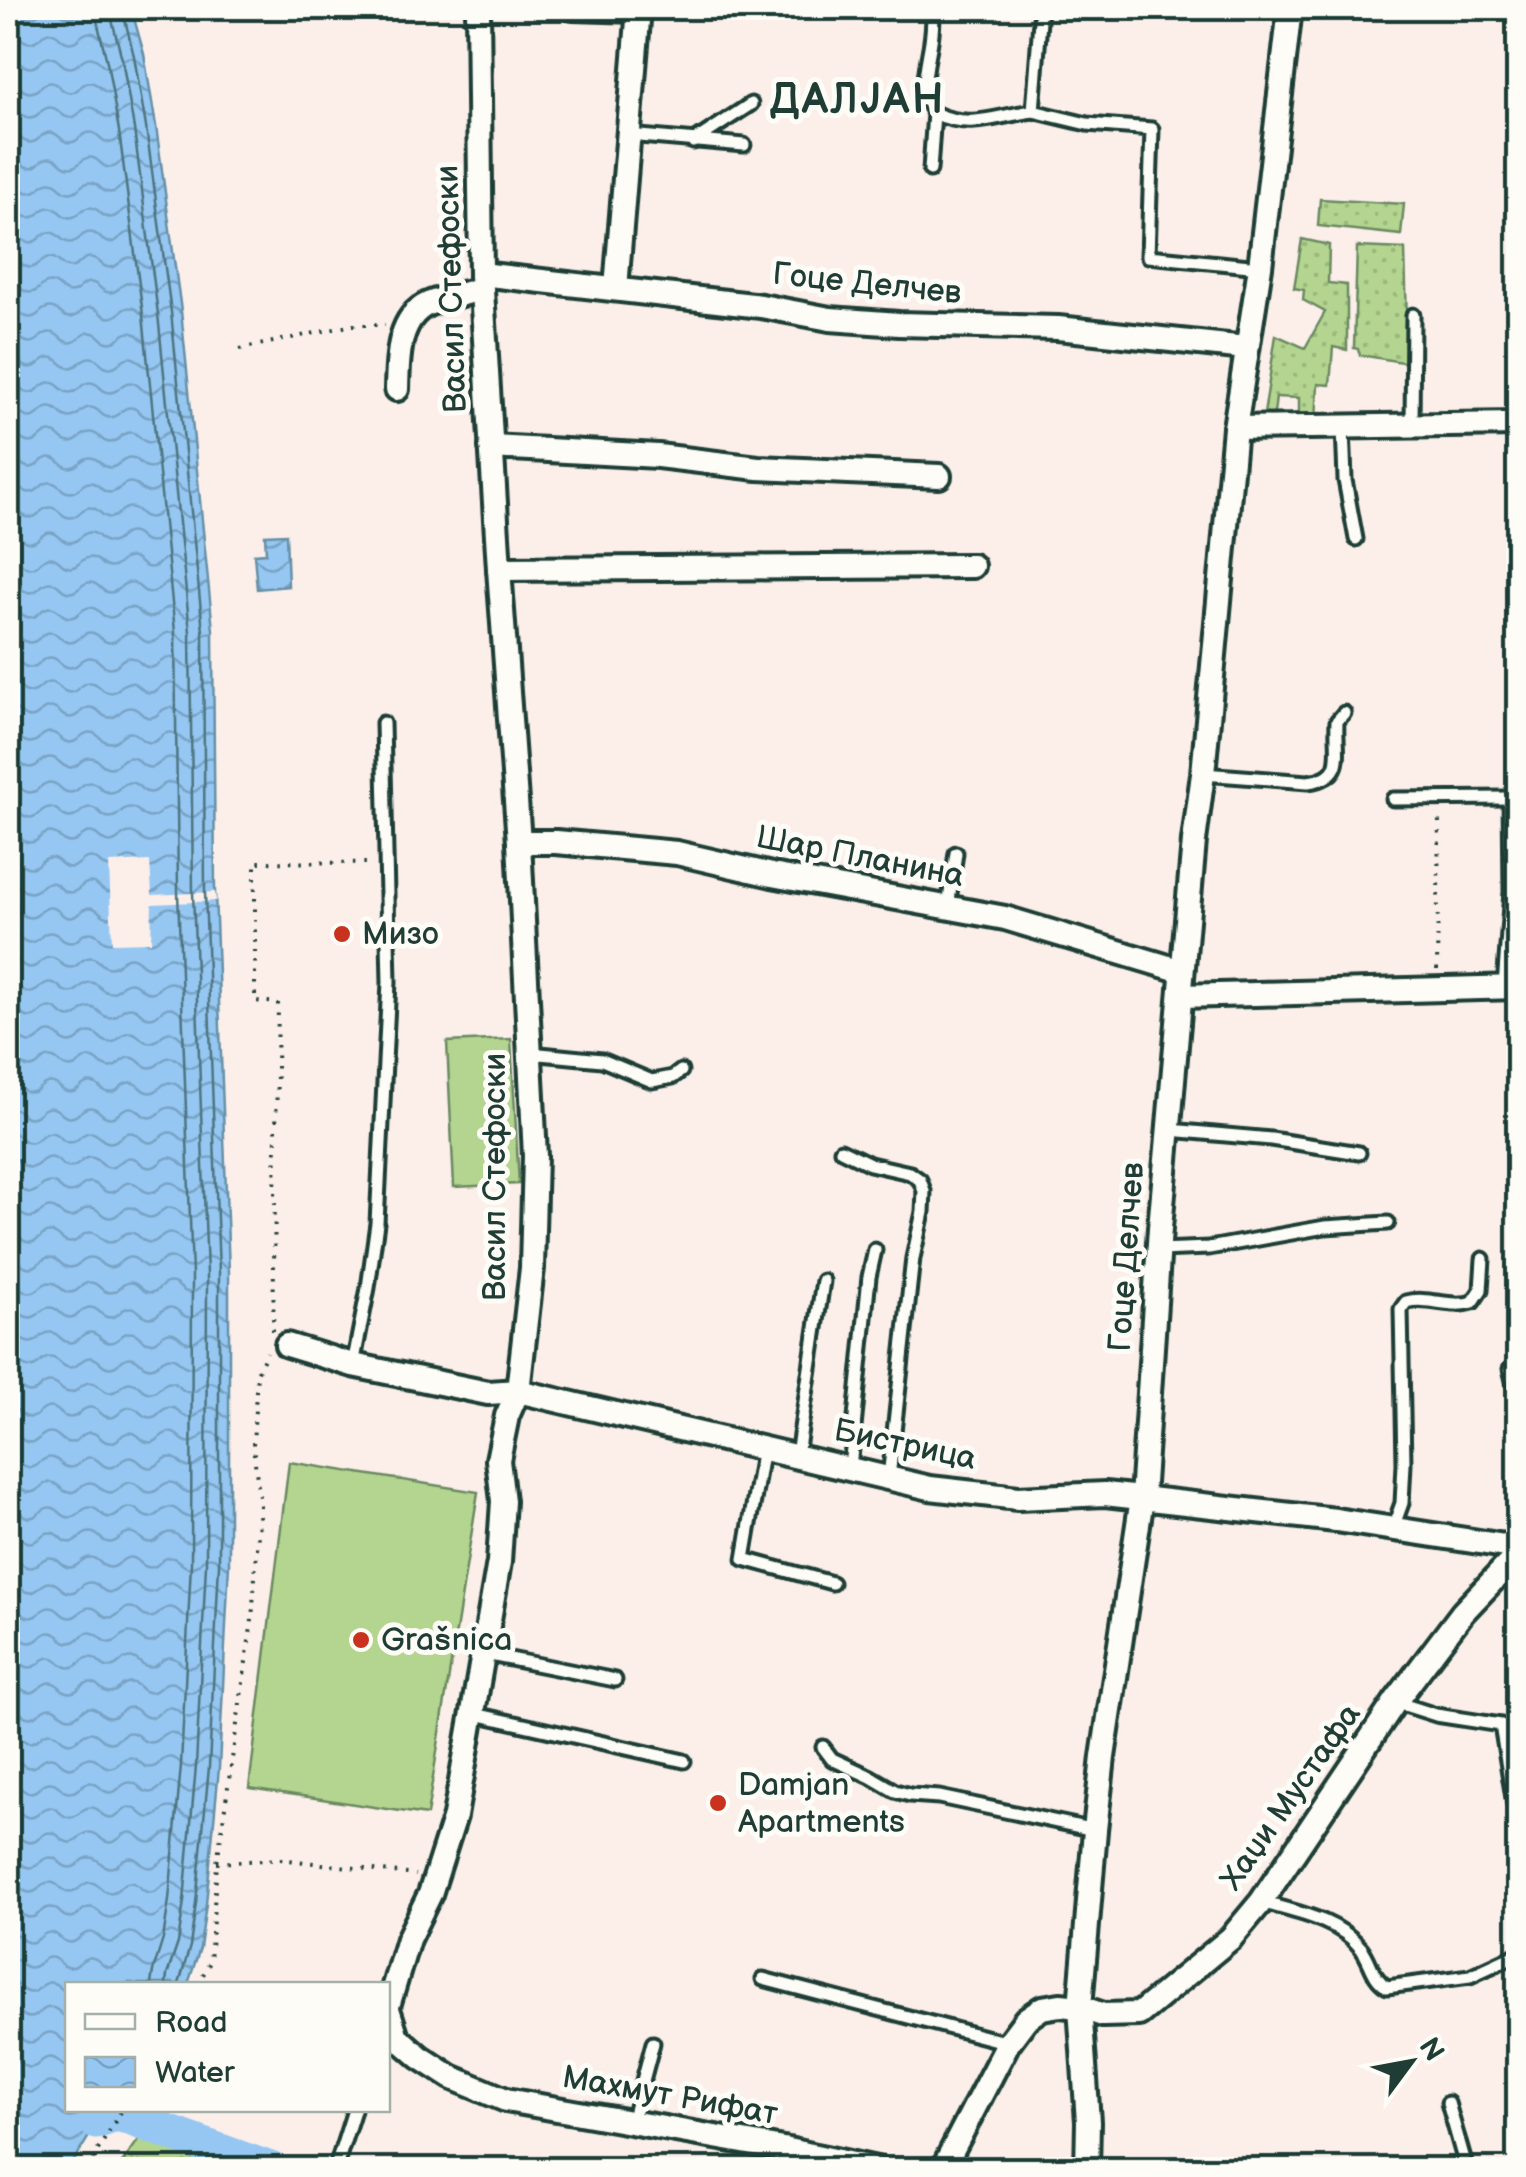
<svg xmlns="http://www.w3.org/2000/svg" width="1526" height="2177" font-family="'Balsamiq Sans',sans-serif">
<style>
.grass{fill:url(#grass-dots);stroke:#6a8962;stroke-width:2.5}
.park{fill:url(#park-tufts);stroke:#6a8962;stroke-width:2.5}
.garden{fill:#b4d58f;stroke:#6a8962;stroke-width:2.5}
.water{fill:url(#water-waves);stroke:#6690a6;stroke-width:2.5}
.pier{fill:#fcefea}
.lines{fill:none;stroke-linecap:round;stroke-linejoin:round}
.shore{stroke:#4e7480;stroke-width:2.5}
.river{stroke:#95c7f2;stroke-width:35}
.service-casing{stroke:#1f3d34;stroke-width:19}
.minor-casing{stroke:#1f3d34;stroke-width:30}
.path{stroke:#1f3d34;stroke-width:4;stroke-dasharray:2.5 8;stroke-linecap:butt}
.service{stroke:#fdfcf7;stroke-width:11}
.minor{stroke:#fdfcf7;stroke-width:22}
.poi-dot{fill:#c8321e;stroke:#fdfcf7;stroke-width:4}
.labels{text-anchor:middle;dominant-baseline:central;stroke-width:10;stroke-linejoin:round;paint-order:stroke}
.street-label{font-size:32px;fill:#1f3d34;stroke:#fdfcf7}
.poi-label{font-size:32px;fill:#1f3d34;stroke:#fdfcf7;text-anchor:start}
.district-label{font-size:42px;font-weight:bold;letter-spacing:2.5px;fill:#1f3d34;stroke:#fdfcf7}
</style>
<defs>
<pattern id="grass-dots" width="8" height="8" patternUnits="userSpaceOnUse" patternTransform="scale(2.5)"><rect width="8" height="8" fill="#b4d58f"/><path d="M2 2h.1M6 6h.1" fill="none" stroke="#9ab87c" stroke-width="1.8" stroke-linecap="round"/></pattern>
<pattern id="park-tufts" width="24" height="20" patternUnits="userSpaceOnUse" patternTransform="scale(2.5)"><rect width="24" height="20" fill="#b4d58f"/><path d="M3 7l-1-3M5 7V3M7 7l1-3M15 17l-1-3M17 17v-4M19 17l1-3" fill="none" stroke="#9ab87c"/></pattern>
<pattern id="water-waves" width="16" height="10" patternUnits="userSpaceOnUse" patternTransform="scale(2.5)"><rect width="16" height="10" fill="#95c7f2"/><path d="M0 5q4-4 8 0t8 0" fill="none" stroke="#79a3c5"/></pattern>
</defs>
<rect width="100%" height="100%" fill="#fcefea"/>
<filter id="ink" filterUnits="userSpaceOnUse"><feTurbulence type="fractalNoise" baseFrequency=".01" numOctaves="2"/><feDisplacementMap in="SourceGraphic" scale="20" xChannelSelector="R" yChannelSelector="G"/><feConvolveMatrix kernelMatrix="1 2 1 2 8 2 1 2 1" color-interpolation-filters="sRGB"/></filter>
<g filter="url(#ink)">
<g class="grass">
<path d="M1320 199 1404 204 1401 235 1318 226Z"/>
<path d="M1302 239 1329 245 1328 283 1347 285V350L1333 347 1330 385 1318 384 1316 421 1299 420V398L1276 397 1273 422 1263 421 1276 335 1305 348 1325 312 1303 300 1304 290 1294 288Z"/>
<path d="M1357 247 1405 249 1408 363 1360 355 1358 349 1354 348Z"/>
</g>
<path class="park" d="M144 2132 239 2169H118Z"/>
<g class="garden">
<path d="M511 1039 519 1184 454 1187 447 1042Z"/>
<path d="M289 1462 478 1492 427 1815 249 1788Z"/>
</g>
<g class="water">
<path d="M8 8H130L132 11 144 54 156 126 181 311 213 630 215 892 229 1273V1564L219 1768 206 1904 200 1948 188 1984H68V2110H105L69 2169 8 2170Z"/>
<path d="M286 534 288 586 257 589 254 554 266 553 265 535Z"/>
</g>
<path class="pier" d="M150 861 152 895 215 892 216 901 152 904 151 942 112 943 109 863Z"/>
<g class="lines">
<g class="shore">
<path d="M94 8 107 62 119 131 143 315 175 632 178 892 192 1274 191 1563 181 1765 169 1900 163 1939 153 1971 151 1984"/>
<path d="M109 8 122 59 134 129 158 314 190 632 193 892 207 1274 206 1564 196 1766 184 1901 178 1943 167 1975 166 1984"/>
<path d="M122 8 134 56 146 127 171 312 203 631 205 892 219 1273V1564L209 1767 196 1903 190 1946 179 1984"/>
</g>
<path class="river" d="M96 2122 118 2114 273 2170"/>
<defs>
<g id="service">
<path d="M1041 8 1033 111 1087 124 1152 129 1148 256 1260 267"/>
<path d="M934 113C970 130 996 116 1033 111"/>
<path d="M628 135 744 145"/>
<path d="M693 142 751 104"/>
<path d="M930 170 934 113C916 90 930 59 932 33 933 24 933 16 933 8"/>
<path d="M1412 425 1413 315"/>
<path d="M1343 426 1345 480 1356 539"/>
<path d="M1203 774 1308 782C1348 777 1335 753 1337 721L1344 713"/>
<path d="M1393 799 1510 798"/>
<path d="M948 907 956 853"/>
<path d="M1504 987 1511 892 1510 798 1518 797"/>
<path d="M530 1053 602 1060 652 1081 673 1077 681 1071"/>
<path d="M1170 1130 1271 1139 1359 1153"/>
<path d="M841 1150 870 1164 910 1173 920 1180 924 1191 923 1212 913 1258 889 1478"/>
<path d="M1159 1250 1209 1248 1325 1227 1388 1223"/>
<path d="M353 1365 368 1288 377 1223 389 982 383 723"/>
<path d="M1510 1369 1518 1399"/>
<path d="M763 1448 744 1559 832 1583"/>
<path d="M797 1455 823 1281"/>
<path d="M850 1468 869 1277 875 1250"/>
<path d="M1393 1528 1402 1503 1404 1464 1401 1309 1406 1302C1428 1296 1451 1309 1473 1302L1481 1290 1483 1259"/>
<path d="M485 1654 615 1680"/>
<path d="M1395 1702 1436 1715 1501 1725 1514 1804"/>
<path d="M475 1714 684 1761"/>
<path d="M823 1747 832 1759 871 1777 895 1791 910 1795 939 1797 1095 1830"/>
<path d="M1261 1902C1294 1912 1338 1919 1361 1948 1372 1962 1371 1977 1387 1987L1470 1976 1518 1954"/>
<path d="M763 1979 1008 2043"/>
<path d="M1448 2103 1467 2170"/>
<path d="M632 2122 653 2043"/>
<path d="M335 2170 354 2110"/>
</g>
<g id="minor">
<path d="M573 8 638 10"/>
<path d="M481 274 761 306 830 319 899 324 1058 328 1246 348"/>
<path d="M616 288 639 8"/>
<path d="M397 389C398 360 397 318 428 304 445 297 465 294 482 289"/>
<path d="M1235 428 1518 424"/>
<path d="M491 447 658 456 758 468 939 476"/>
<path d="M499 569 972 566"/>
<path d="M519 842H556L677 853 772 875 1005 918 1182 971"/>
<path d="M1181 996 1518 987"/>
<path d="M287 1345 353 1365 488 1393 518 1391 930 1488 1018 1498 1105 1494 1336 1520 1518 1548"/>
<path d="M388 2006 408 1939 430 1894 455 1816 499 1562 503 1501 498 1460 507 1416 518 1391 532 1268 535 1156 519 842 499 569 481 274 478 8"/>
<path d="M388 2009 397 2037 420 2057 451 2077 506 2100 783 2149 881 2170"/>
<path d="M942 2170 1008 2043 1026 2019 1042 2008 1060 2005 1080 2007 1103 2015 1139 2014 1231 1938 1261 1902 1395 1702 1463 1612 1518 1554"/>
<path d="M1087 2170 1088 2122 1080 2007 1095 1830 1103 1757 1142 1498 1160 1228 1194 841 1203 774 1235 428 1260 267 1290 8"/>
</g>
</defs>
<use href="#service" class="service-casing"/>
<use href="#minor" class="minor-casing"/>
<g class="path">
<path d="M240 349 353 325H385"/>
<path d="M1437 970 1439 814"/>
<path d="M273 1331 278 1003 255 1001V862L372 863"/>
<path d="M217 1863 280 1859 416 1875"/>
<path d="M198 1984 210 1962 217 1863 252 1620 260 1505 253 1445 257 1373 267 1352"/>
<path d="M92 2170 95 2155 122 2110"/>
</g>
<use href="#service" class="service"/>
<use href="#minor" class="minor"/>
</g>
</g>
<g class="poi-dot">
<circle cx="342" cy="934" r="10"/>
<circle cx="361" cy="1640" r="10"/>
<circle cx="718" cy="1803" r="10"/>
</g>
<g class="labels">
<g class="street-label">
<text transform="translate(867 284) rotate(6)">Гоце Делчев</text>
<text transform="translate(452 289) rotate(-92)">Васил Стефоски</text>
<text transform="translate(860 857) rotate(11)">Шар Планина</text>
<text transform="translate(495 1177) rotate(-90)">Васил Стефоски</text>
<text transform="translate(1127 1257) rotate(-86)">Гоце Делчев</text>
<text transform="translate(905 1445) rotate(12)">Бистрица</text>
<text transform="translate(1291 1797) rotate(-55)">Хаџи Мустафа</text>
<text transform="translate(670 2096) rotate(10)">Махмут Рифат</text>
</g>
<g class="poi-label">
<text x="362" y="934">Мизо</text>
<text x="381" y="1640">Grašnica</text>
<text x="738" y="1785">Damjan<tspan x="738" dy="37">Apartments</tspan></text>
</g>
<g class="district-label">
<text x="858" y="100">ДАЛЈАН</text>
</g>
</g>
<rect width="1526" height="2177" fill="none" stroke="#fdfcf7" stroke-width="40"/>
<rect x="20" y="20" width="1486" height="2137" fill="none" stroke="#1f3d34" stroke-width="4" filter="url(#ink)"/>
<rect x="65" y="1982" width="325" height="130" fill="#fdfcf7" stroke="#a4b0a9" stroke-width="2.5"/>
<rect x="85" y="2014" width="50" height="15" fill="#fdfcf7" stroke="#a4b0a9" stroke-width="2.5"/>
<text x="155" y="2032" font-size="30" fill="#1f3d34">Road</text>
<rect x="85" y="2057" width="50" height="30" fill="url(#water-waves)" stroke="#a4b0a9" stroke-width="2.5"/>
<text x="155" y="2082" font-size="30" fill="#1f3d34">Water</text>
<g transform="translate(1411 2062) rotate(58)" stroke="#fdfcf7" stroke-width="8" paint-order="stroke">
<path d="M0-8L18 38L0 25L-18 38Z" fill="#1f3d34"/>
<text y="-15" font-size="28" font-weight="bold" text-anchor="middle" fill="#1f3d34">N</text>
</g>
</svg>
